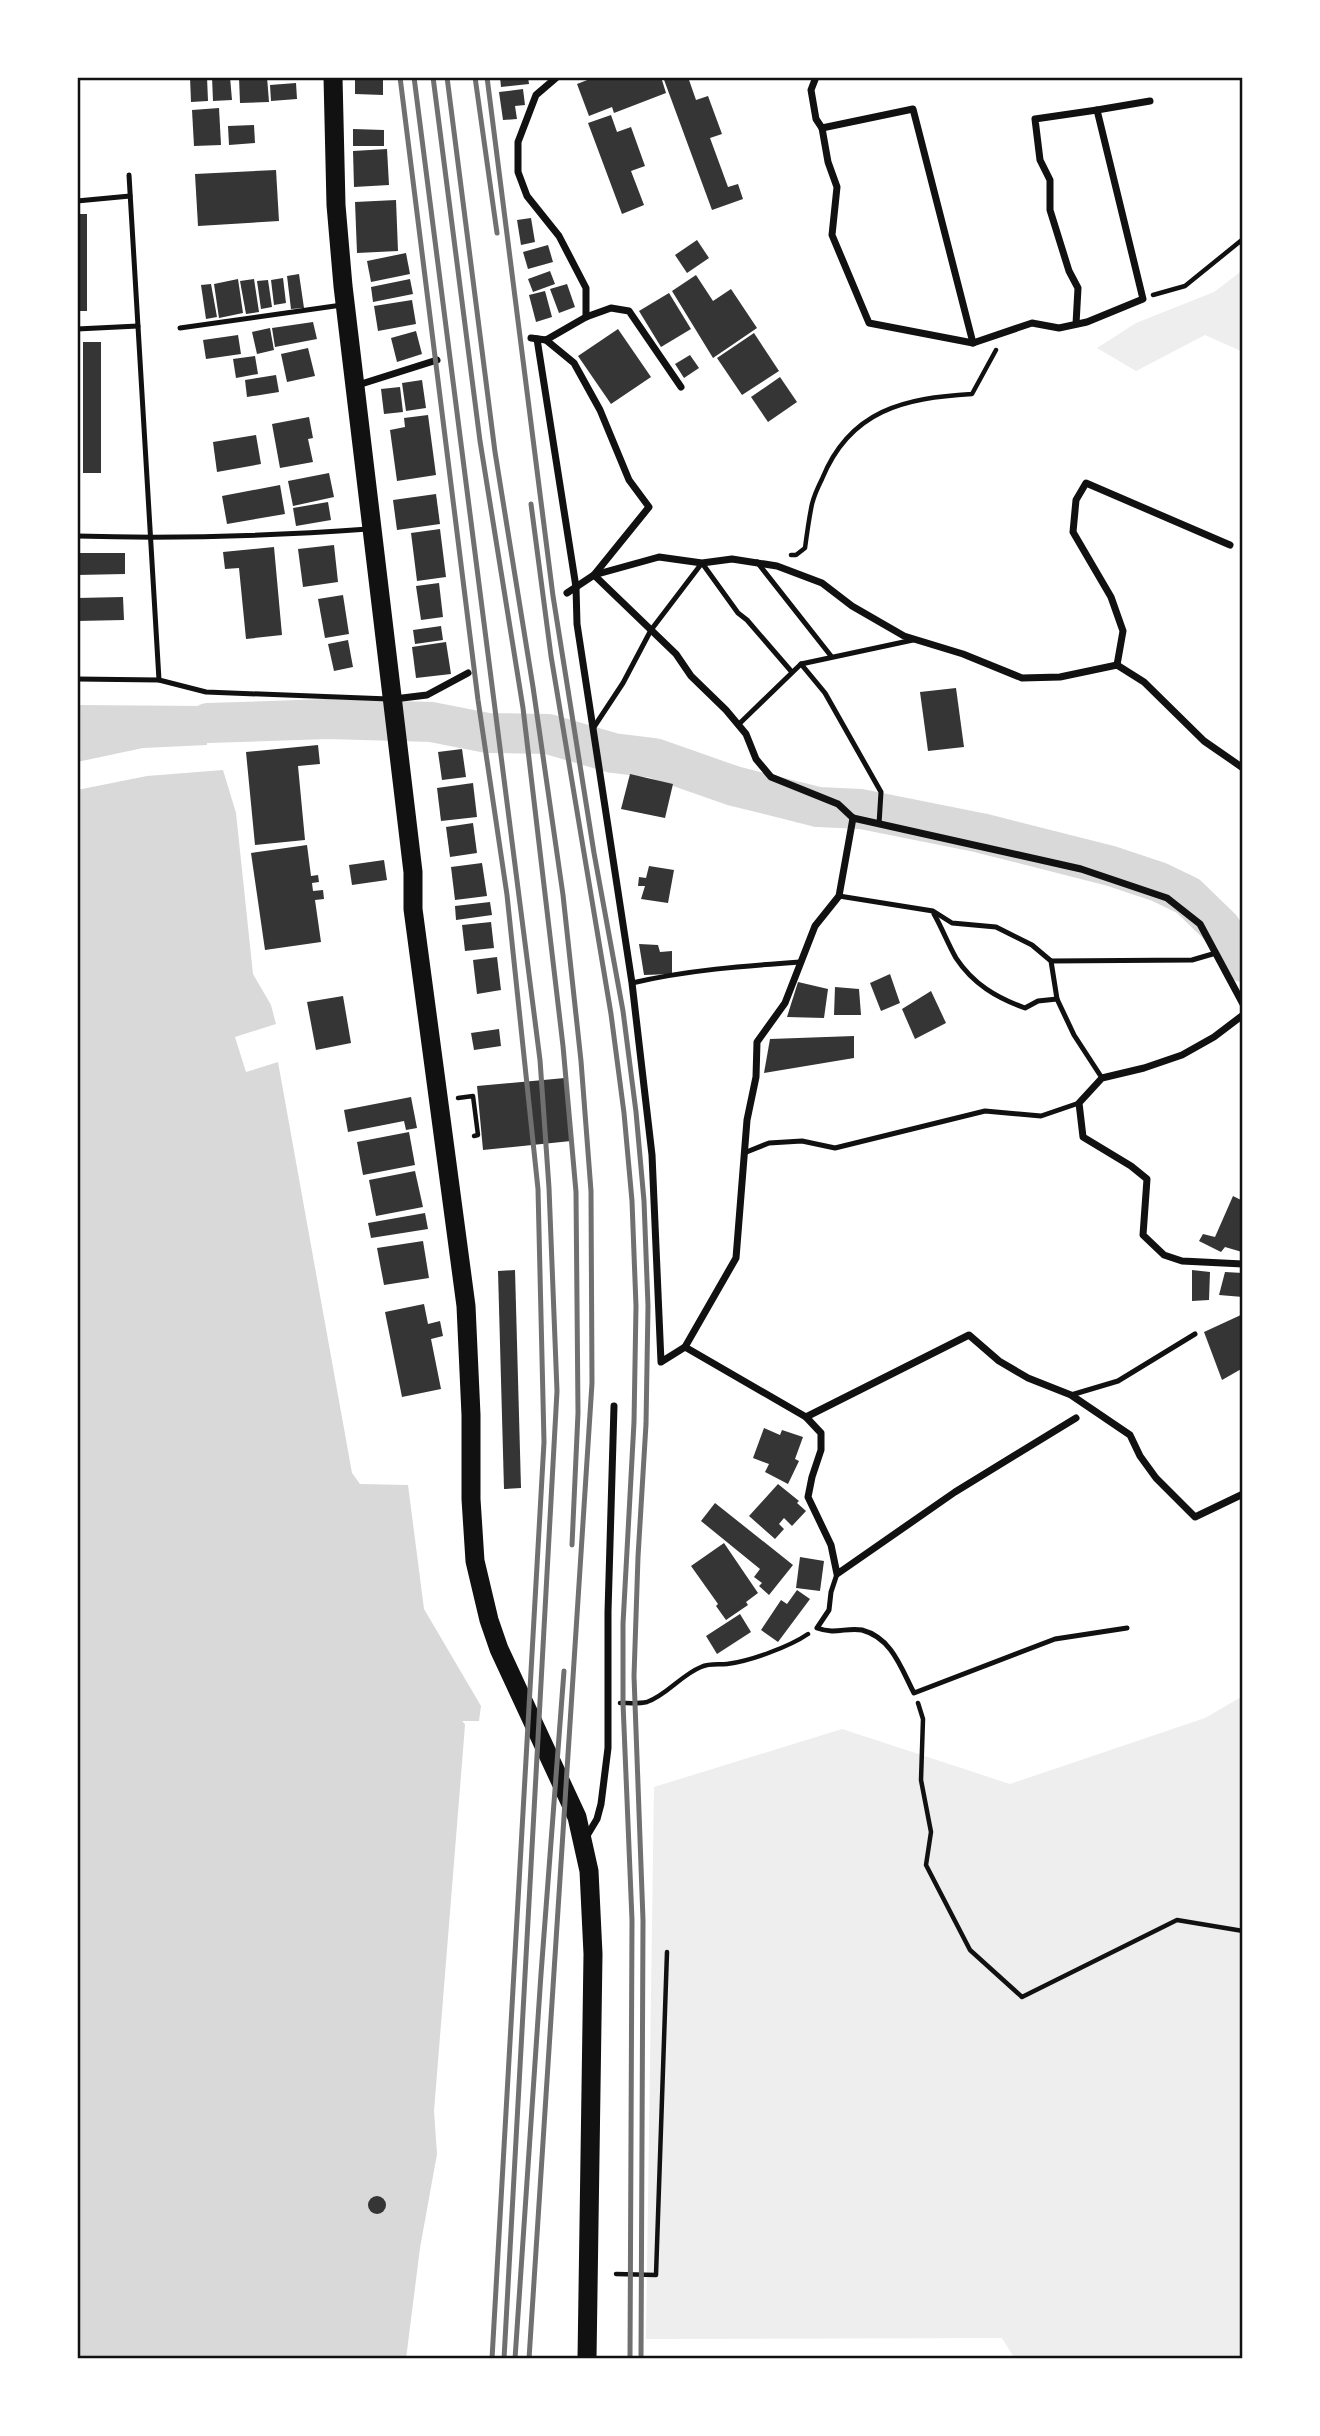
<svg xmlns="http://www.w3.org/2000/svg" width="1320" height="2436" font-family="Manrope,sans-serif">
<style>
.green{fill:#eee}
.water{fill:#d9d9d9}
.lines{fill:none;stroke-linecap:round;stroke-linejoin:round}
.river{stroke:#d9d9d9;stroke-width:40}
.building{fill:#353535}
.path{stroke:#111;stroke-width:4.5}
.service{stroke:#111;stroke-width:5}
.minor{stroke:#111;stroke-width:7}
.trunk{stroke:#111;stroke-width:19}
.rail{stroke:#707070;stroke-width:5}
.neatline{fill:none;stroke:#111;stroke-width:2.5}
</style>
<rect width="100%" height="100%" fill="#fff"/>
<g class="green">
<path d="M1243 270V352L1205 335 1136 371 1097 348 1136 323 1214 292Z"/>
<path d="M1243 1696V2359H1015L1002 2338 646 2339 654 1787 842 1729 1010 1784 1205 1718Z"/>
</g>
<g class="water">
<path d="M77 705 205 706 207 745 143 748 77 762Z"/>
<path d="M223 770 236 813 253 974 271 1005 276 1024 235 1037 246 1072 278 1062 352 1473 360 1484 408 1485 424 1609 481 1706 479 1721H462L465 1724 464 1738 434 2111 437 2154 420 2248 406 2359H77V790L147 776Z"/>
</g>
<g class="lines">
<path class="river" d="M208 723 328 719 432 722 488 733 548 734 613 753 654 758 734 786 818 807 861 809 981 833 1111 866 1159 882 1188 896 1221 928 1243 962"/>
</g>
<g class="building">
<path d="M190 77H207L208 101 191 102Z"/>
<path d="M212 77H230L232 100 213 101Z"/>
<path d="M239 77H267L269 102 240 103Z"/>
<path d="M500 77H528L529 84 501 87Z"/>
<path d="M595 77H661L666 93 614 113 612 107 589 116 577 84Z"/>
<path d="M663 77H688L696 100 708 96 722 134 710 138 728 187 738 184 743 199 712 210Z"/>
<path d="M355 78H383V95L355 94Z"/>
<path d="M296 83 297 99 271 101 270 85Z"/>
<path d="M523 89 525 105 515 106 517 119 503 120 499 92Z"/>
<path d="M219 108 221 145 194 146 192 110Z"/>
<path d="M611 115 617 132 631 127 645 166 631 171 644 205 622 214 588 123Z"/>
<path d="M254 125 255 143 229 145 228 126Z"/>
<path d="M353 129 384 130V146H353Z"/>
<path d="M387 149 389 185 354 187 353 151Z"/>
<path d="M276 170 279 221 198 226 195 174Z"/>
<path d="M396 200 398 251 357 253 355 202Z"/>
<rect x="77" y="214" width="10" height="97"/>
<path d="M531 218 535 242 521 245 517 220Z"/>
<path d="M697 240 709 258 687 273 675 255Z"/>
<path d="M548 245 553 262 528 269 523 252Z"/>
<path d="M406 253 410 274 371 282 367 261Z"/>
<path d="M550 271 555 284 533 292 528 279Z"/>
<path d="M299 274 304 308 291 309 287 276Z"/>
<path d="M696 275 713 301 731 289 757 328 713 358 672 291Z"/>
<path d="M283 278 286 303 274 305 271 280Z"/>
<path d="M238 279 243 313 219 318 214 284Z"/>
<path d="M254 279 259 312 246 314 240 281Z"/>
<path d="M410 279 413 294 373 302 371 287Z"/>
<path d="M268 280 272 307 261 309 257 281Z"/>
<path d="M211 284 217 317 206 319 201 285Z"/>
<path d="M567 284 575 307 559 313 550 289Z"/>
<path d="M545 291 552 317 536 322 529 295Z"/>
<path d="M669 293 691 329 661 347 639 311Z"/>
<path d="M412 300 416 324 378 331 374 306Z"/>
<path d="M313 322 317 339 275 347 272 328Z"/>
<path d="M270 328 274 350 257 354 252 332Z"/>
<path d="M618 329 651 377 611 404 578 356Z"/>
<path d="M416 331 422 354 397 362 391 338Z"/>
<path d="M754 333 779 371 742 395 717 358Z"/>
<path d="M238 335 241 354 206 359 203 340Z"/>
<rect x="83" y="342" width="18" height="131"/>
<path d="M308 348 315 376 287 382 281 354Z"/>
<path d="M690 355 699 368 684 378 675 364Z"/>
<path d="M255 356 258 374 236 378 233 359Z"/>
<path d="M276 375 279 392 247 397 245 380Z"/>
<path d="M780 377 797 402 768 422 751 397Z"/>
<path d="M422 380 426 408 406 411 402 383Z"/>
<path d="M400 387 403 412 384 414 381 389Z"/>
<path d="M428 415 436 475 397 481 390 430 405 427 404 418Z"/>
<path d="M309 417 313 438 308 439 313 462 280 468 272 424Z"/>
<path d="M256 435 261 464 217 472 213 442Z"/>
<path d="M329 473 334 497 293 506 288 481Z"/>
<path d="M280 485 285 514 227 524 222 496Z"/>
<path d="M436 494 440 524 397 530 393 500Z"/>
<path d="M328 502 331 520 296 526 293 508Z"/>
<path d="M440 529 446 577 417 581 411 533Z"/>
<path d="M334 545 338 582 303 587 298 549Z"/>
<path d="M274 547 282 635 246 639 239 568 225 569 223 552Z"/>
<path d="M77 553H125V574L77 575Z"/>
<path d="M439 583 443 617 421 620 416 586Z"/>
<path d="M343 595 349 634 325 638 318 599Z"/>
<path d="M123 597 124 620 77 621V598Z"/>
<path d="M441 626 443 640 415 644 413 630Z"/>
<path d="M348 640 353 667 334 671 328 644Z"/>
<path d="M446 642 451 674 416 678 412 647Z"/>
<path d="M956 688 964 747 928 751 920 692Z"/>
<path d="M318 745 320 764 298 766 305 840 255 845 246 752Z"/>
<path d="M462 749 466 777 442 780 438 752Z"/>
<path d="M630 774 673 784 665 818 621 809Z"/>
<path d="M473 783 477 817 441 821 437 788Z"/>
<path d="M473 823 477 853 450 857 446 827Z"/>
<path d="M307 845 311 876 318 875 319 882 312 883 313 891 323 890 324 899 315 900 321 942 265 950 251 853Z"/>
<path d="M384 860 387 880 352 885 349 865Z"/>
<path d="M482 863 487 896 455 900 451 867Z"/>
<path d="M649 866 674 870 668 903 641 899 645 886H638L639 877 646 878Z"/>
<path d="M490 902 492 915 456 920 455 906Z"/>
<path d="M491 922 494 948 465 951 462 925Z"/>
<path d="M639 944 658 945 660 952 672 951V974L644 975Z"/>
<path d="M497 957 501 990 477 994 473 960Z"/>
<path d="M890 974 900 1003 881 1011 870 983Z"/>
<path d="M798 982 828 989 824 1018 787 1017Z"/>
<path d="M835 987 859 989 861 1015H834Z"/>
<path d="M931 991 946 1023 915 1039 902 1009Z"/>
<path d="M343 996 351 1043 316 1050 307 1002Z"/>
<path d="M499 1029 501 1046 474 1050 471 1033Z"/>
<path d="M854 1036V1058L764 1073 770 1039Z"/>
<path d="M565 1078 571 1141 483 1150 477 1086Z"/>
<path d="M411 1097 417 1128 406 1130 404 1121 348 1132 344 1110Z"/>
<path d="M409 1132 415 1165 363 1175 357 1142Z"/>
<path d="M415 1171 423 1207 376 1216 369 1180Z"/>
<path d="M1233 1196 1243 1201V1249L1242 1252 1225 1247 1221 1252 1199 1241 1203 1234 1215 1237Z"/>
<path d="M425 1213 428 1229 371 1238 368 1223Z"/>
<path d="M423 1241 429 1278 384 1285 377 1248Z"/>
<path d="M515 1270 521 1488 504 1489 498 1271Z"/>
<path d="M1192 1270 1210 1272 1209 1300 1192 1301Z"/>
<path d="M1225 1272 1243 1273V1297L1219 1295Z"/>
<path d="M424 1304 428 1324 440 1321 443 1336 431 1339 441 1389 402 1397 385 1312Z"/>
<path d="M1243 1314V1368L1222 1380 1204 1332Z"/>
<path d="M764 1428 780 1435 782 1430 803 1437 795 1459 799 1461 788 1484 765 1472 769 1464 753 1458Z"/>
<path d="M778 1484 799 1501 797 1503 806 1511 792 1526 784 1518 779 1524 784 1529 775 1539 749 1516Z"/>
<path d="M715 1503 793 1565 769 1595 759 1586 762 1583 754 1577 760 1569 701 1521Z"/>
<path d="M724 1543 758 1593 746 1602 748 1605 726 1620 716 1606 718 1604 691 1566Z"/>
<path d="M800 1557 824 1561 820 1591 796 1588Z"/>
<path d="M797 1590 810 1599 778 1642 761 1630 781 1600 787 1604Z"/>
<path d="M740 1614 751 1632 717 1654 706 1636Z"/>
<circle cx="377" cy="2205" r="9"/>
</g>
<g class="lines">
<g class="path">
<path d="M1153 295 1185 286 1243 239"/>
<path d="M791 555H796L805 548C807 533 809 518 812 504 814 496 818 487 822 479 850 410 904 398 972 394L996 350"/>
<path d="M458 1098 473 1096 478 1135 474 1136"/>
<path d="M620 1703C628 1703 639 1704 647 1702 667 1695 681 1675 701 1667 710 1663 718 1665 727 1664 750 1661 789 1647 808 1634"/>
<path d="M918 1703 923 1719 921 1780 931 1832 926 1865 970 1950 1022 1997 1177 1920 1243 1931"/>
<path d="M616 2274 656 2275 667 1952"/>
</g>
<g class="service">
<path d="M129 175 159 680 206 692 389 699"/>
<path d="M77 201 130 196"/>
<path d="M180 328 342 305"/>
<path d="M77 329 138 326"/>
<path d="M77 536C174 539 271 536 368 529"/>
<path d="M757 562 831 656"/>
<path d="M801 664 825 693 881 792 879 824"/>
<path d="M77 679 159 680"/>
<path d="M738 725 801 664 913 640"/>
<path d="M594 727 623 683 651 630 702 563 738 613 747 620 791 671"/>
<path d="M839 896 933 911 952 923 996 927 1032 945 1051 961 1057 999"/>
<path d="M934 914C942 928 948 944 956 958 973 984 997 998 1025 1008L1038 1001 1057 999 1074 1035 1102 1078"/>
<path d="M1051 961 1192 960 1216 953"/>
<path d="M632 983C688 970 743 966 800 962"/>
<path d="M744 1153 769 1143 802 1141 835 1148 985 1111 1041 1116 1079 1103"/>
<path d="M1071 1395 1118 1381 1195 1334"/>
<path d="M837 1574 831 1592 829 1610 817 1628C836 1635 846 1627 862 1630 892 1638 901 1668 914 1693L1055 1639 1127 1628"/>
</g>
<g class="minor">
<path d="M557 77 536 95 518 142V172L527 196 559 236 586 288V317"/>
<path d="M816 77 811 90 816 119 822 128 828 162 837 187 832 235 869 323 973 343 1032 323 1059 328 1087 322 1143 299 1097 110 1035 119 1040 160 1050 180V210L1069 271 1078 288 1076 324"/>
<path d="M1097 110 1150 101"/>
<path d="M822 128 913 109 973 343"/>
<path d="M531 338 546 340 586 317 611 308 629 311 681 387"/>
<path d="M537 339 576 587 577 624 632 983 652 1155 661 1362 685 1347 736 1258 747 1120 756 1077 757 1042 785 1003 815 926 839 896 853 818"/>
<path d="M546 340 574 363 600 410 629 480 649 507 594 575 676 654 691 676 726 710 746 734 756 759 771 777 838 804 853 818"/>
<path d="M358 385 437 360"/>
<path d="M567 593 594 575 659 557 702 563 732 559 777 566 822 583 852 606 904 636 963 654 1022 678 1060 677 1117 665 1144 682 1204 741 1243 768"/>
<path d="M1117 665 1123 631 1111 597 1073 532 1076 500 1086 483 1230 545"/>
<path d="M394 699 427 695 468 673"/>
<path d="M853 818 1081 869 1167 898 1200 924 1243 1004"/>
<path d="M1243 1015 1214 1037 1182 1055 1144 1068 1102 1078 1079 1103 1083 1137 1131 1166 1147 1179 1143 1235 1164 1255 1182 1261 1243 1264"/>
<path d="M685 1347 806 1417 821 1433V1450L812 1477 808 1497 831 1545 837 1574 955 1492 1076 1418"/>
<path d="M806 1417 969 1335 999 1361 1028 1378 1071 1395 1130 1435 1140 1456 1156 1478 1195 1517 1243 1494"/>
<path d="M585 1839 597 1819 601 1804 608 1748V1612L614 1406"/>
</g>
<path class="trunk" d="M333 77 336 205 343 286 413 872V909L466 1306 471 1415V1499L475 1561 489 1620 499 1649 577 1817 589 1871 593 1954 587 2359"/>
<g class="rail">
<path d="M400 77 478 700 507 895 538 1189 544 1442 492 2359"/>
<path d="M414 77 540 1060 549 1188 557 1391 504 2359"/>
<path d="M433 77 480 441 523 708 563 1046 576 1192 578 1413 572 1545"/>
<path d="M447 77 495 452 533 687 563 895 581 1061 591 1191 592 1383 529 2359"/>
<path d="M475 77 497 233"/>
<path d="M487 77 553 596 594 853 623 1011 636 1112 644 1201 648 1306 646 1424 638 1557 634 1676 643 1920 641 2359"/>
<path d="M531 504 551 656 611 1014 624 1113 632 1201 636 1306 634 1422 623 1624V1703L632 1920 630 2359"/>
<path d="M515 2359 541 1974 564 1671"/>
</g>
</g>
<rect width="1320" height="2436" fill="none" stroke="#ffffff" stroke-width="158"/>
<rect x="79" y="79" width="1162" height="2278" class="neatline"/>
</svg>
